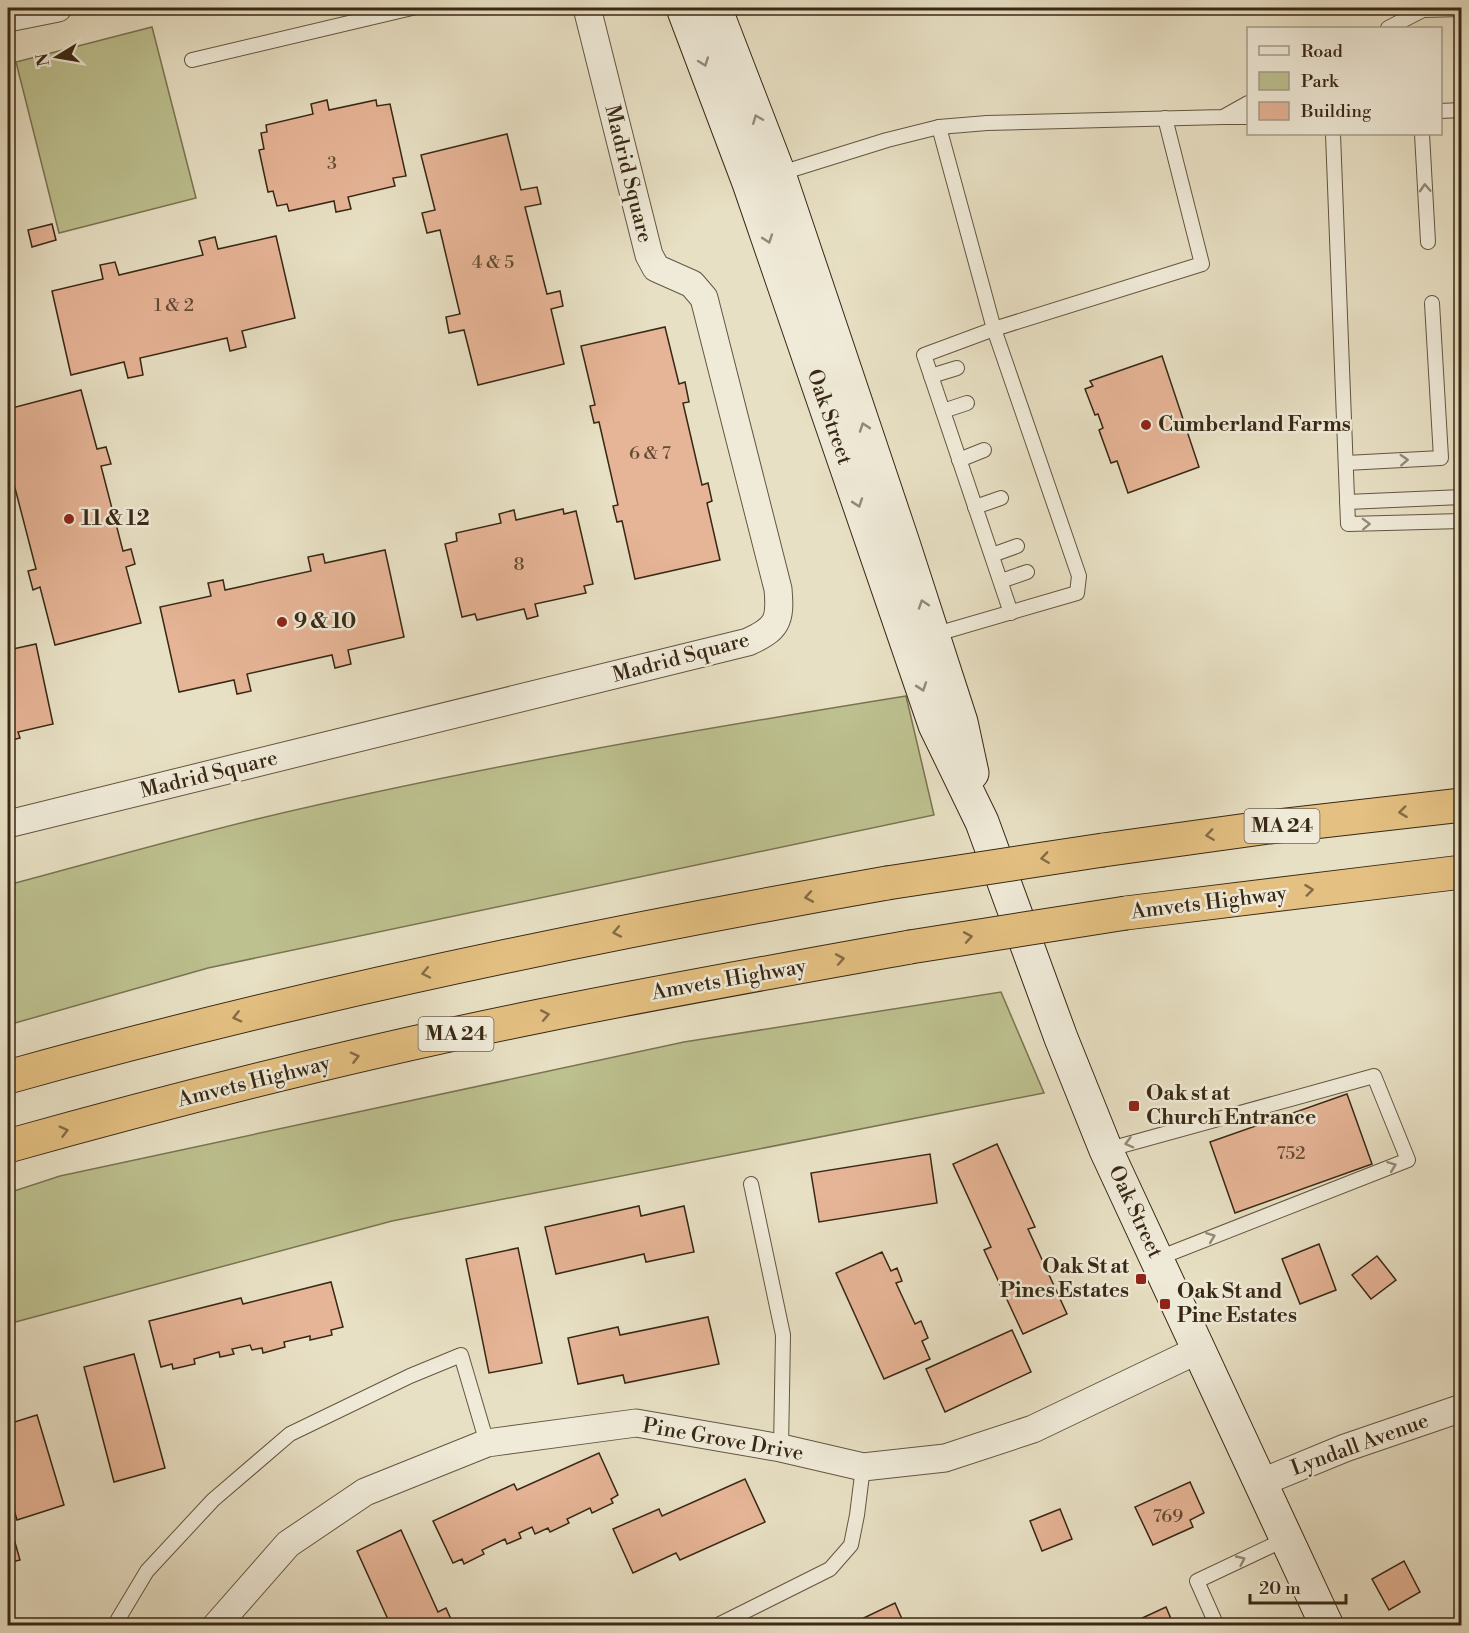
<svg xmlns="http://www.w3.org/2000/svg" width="1469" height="1633" font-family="'Libre Bodoni',serif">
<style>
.green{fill:#bdc08f;stroke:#7a7452;stroke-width:1.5}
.building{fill:#e6b496;stroke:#382814;stroke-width:1.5}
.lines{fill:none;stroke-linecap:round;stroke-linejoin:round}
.service-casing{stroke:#645640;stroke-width:16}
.minor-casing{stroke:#645640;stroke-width:29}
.secondary-casing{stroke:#382814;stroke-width:35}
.motorway-casing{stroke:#382814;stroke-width:35}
.service{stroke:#f0ebd9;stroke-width:14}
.minor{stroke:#f0ebd9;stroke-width:27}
.secondary{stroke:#f0ebd9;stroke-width:33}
.motorway{stroke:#e4c082;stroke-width:33}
.motorway-bridge-casing{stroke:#382814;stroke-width:35;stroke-linecap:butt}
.motorway-bridge{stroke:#e4c082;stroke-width:33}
.oneway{stroke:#948a76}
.oneway2{stroke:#856c46}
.poi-dot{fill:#8f2418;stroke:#f0ebd9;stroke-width:2}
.labels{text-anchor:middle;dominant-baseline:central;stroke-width:5;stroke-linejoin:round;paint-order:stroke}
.number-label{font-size:18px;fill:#644b34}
.shield{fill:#f0ebd9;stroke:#6f624f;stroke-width:1.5}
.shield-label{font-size:20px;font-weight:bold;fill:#382814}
.street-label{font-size:21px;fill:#382814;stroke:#f0ebd9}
.poi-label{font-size:21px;font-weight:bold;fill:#382814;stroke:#f0ebd9;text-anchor:start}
</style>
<rect width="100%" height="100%" fill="#e8e0c4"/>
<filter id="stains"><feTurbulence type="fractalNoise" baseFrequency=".00333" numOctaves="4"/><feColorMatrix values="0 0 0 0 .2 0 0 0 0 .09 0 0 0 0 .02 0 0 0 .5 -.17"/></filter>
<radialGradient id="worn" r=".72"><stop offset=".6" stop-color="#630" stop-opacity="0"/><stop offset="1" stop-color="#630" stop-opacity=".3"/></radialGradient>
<g class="green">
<path d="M152 27 196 198 59 233 16 62Z"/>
<path d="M906 696 934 815 208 968 8 1025V885C91 863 174 839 257 819 471 768 689 731 906 696Z"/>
<path d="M1001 992 1044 1093 392 1221 8 1324V1193L60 1176 684 1042Z"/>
</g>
<g class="building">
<path d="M327 100 329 110 376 100 377 106 390 104 406 176 393 178 395 186 348 197 351 209 336 212 334 201 289 211 287 204 277 206 273 191 268 192 259 150 264 149 261 133 267 132 266 125 313 114 311 104Z"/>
<path d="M507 134 521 190 537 187 541 204 525 207 547 294 560 291 563 306 551 309 564 364 478 385 464 330 449 333 446 317 460 314 440 230 427 233 422 213 435 210 421 155Z"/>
<path d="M52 224 56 240 32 247 28 230Z"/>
<path d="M276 236 295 318 242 331 246 347 230 351 227 338 140 358 143 375 128 378 124 362 71 375 52 291 103 279 100 265 115 262 119 275 203 255 199 241 215 237 218 249Z"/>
<path d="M665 327 679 384 685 382 689 402 683 403 702 485 708 483 712 501 707 503 720 560 635 579 622 521 617 522 613 506 618 505 599 422 594 423 590 406 595 405 581 346Z"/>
<path d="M1162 356 1199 467 1128 493 1117 461 1111 463 1099 430 1103 428 1098 414 1095 415 1085 389 1093 386 1090 381Z"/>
<path d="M81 390 97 449 106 447 111 464 101 466 123 551 131 549 135 564 126 567 141 623 55 645 40 587 33 590 28 571 36 569 15 488 9 490 8 485V470L12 469 8 452V409Z"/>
<path d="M563 509 564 514 576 511 593 584 584 586 586 593 535 604 538 616 527 619 524 609 477 620 475 614 462 617 445 544 457 541 456 533 501 523 499 514 514 510 516 520Z"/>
<path d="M385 550 404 637 348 650 351 664 335 668 332 655 247 674 251 691 237 694 234 680 179 692 160 607 211 596 208 583 223 580 225 590 311 571 308 557 323 554 325 563Z"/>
<path d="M36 644 53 724 18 732 20 738 8 741V650Z"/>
<path d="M1347 1094 1372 1164 1235 1213 1210 1142Z"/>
<path d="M997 1144 1035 1227 1028 1229 1067 1314 1023 1334 984 1250 991 1247 953 1164Z"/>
<path d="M930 1154 937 1203 819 1222 811 1173Z"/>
<path d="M639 1206 641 1216 684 1206 694 1252 646 1262 644 1254 556 1274 545 1227Z"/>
<path d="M1319 1244 1336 1290 1300 1304 1282 1259Z"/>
<path d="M518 1248 542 1363 489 1373 466 1259Z"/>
<path d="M882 1252 891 1271 897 1268 902 1281 896 1283 915 1324 921 1321 928 1338 922 1341 930 1359 884 1379 836 1273Z"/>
<path d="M1377 1256 1396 1280 1371 1299 1352 1275Z"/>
<path d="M331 1282 343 1327 331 1330 332 1335 310 1340V1336L284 1342 285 1347 263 1353 262 1348 252 1350 250 1345 232 1349 234 1354 220 1357 219 1352 194 1359 195 1364 173 1369 172 1364 161 1367 149 1321 241 1298 243 1304Z"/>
<path d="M708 1317 719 1364 625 1383 623 1375 578 1384 568 1338 618 1327 620 1335Z"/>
<path d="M1012 1330 1031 1372 945 1412 926 1369Z"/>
<path d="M134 1354 165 1468 114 1482 84 1367Z"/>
<path d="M37 1415 64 1505 17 1520 8 1489V1424Z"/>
<path d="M599 1453 618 1495 611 1499 613 1503 592 1513 590 1508 567 1519 569 1523 550 1532 548 1528 535 1534 532 1527 519 1533 521 1538 507 1544 505 1539 482 1550 484 1554 464 1564 462 1559 453 1563 433 1521 514 1484 517 1490Z"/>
<path d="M745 1479 765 1522 680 1560 676 1553 633 1573 613 1529 659 1509 662 1516Z"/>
<path d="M1190 1482 1204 1513 1190 1520 1193 1527 1153 1545 1135 1507Z"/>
<path d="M1060 1509 1072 1539 1042 1551 1030 1521Z"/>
<path d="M8 1518 20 1560 8 1563Z"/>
<path d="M401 1530 438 1612 446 1608 454 1626H391L357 1551Z"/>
<path d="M1404 1561 1420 1592 1389 1610 1372 1579Z"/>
<path d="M895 1603 905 1626H847Z"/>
<path d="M1166 1607 1174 1626H1125Z"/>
</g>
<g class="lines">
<defs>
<g id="service">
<path d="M1388 28 1423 10 1462 9"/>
<path d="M192 60 412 8"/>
<path d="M1440 111 1462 110"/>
<path d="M1225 117H1248"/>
<path d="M939 127 994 329 924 355 1011 613"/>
<path d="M1333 134 1348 524 1462 521"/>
<path d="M1422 134 1428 242"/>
<path d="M778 174 887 140 939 127 987 123 1223 117 1248 103"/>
<path d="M931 376 957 368"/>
<path d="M943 411 967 403"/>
<path d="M959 460 984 450"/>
<path d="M1346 463 1441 458 1432 303"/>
<path d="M1347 502 1462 497"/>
<path d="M975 507 1001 498"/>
<path d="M992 555 1017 546"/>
<path d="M1001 581 1027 572"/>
<path d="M933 635 1077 593 1079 576 994 329 1202 264 1165 118"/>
<path d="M1106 1150 1374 1076 1408 1160 1156 1259"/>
<path d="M751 1184 783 1335 781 1448"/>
<path d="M114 1626 147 1571 213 1500 290 1434 410 1376 461 1355 487 1443"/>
<path d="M716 1626 830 1569 851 1545 857 1515 863 1467"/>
<path d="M1217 1626 1197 1581 1286 1539"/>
</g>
<g id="minor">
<path d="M8 18 58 8"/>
<path d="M8 824 748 642C777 629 781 621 778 589L704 298 692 284 656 268 649 255 587 8"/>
<path d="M1260 1483 1345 1448 1462 1408"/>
<path d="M216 1626 288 1544 365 1492 487 1443 636 1423 781 1448 863 1467 945 1458 1033 1429 1198 1350"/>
</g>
<g id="secondary">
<path d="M683 8 749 183 935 725 982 822 1061 1038 1106 1150 1327 1626"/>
<path d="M715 8 779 174 903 543 961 722 972 773"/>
</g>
<g id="motorway">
<path d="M1103 850 1269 827 1462 805"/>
<path d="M1126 913 1462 872"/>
<path d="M8 1077C297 996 591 935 887 883"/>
<path d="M8 1146C183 1097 361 1052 540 1016 663 991 787 969 910 947"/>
</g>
</defs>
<use href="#service" class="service-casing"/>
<use href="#minor" class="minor-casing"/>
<use href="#secondary" class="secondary-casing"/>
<use href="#motorway" class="motorway-casing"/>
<use href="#service" class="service"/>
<use href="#minor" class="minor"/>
<use href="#secondary" class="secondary"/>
<use href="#motorway" class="motorway"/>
<defs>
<g id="motorway-bridge">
<path d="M887 883 1103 850"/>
<path d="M910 947 1126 913"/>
</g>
</defs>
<use href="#motorway-bridge" class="motorway-bridge-casing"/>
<use href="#motorway-bridge" class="motorway-bridge"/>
</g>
<defs><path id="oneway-chevron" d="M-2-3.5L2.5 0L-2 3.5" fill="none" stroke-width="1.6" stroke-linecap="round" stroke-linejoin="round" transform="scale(1.5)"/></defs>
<g class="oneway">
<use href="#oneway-chevron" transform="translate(704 62) rotate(70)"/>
<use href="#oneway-chevron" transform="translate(757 119) rotate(-112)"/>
<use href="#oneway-chevron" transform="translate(1425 188) rotate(-93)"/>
<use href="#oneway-chevron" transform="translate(768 239) rotate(71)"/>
<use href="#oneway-chevron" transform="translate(864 427) rotate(-109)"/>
<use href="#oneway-chevron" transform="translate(1404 460) rotate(-3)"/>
<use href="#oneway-chevron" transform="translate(858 503) rotate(71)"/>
<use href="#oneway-chevron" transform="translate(1366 524) rotate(-2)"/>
<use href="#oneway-chevron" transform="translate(923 604) rotate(-108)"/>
<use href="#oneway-chevron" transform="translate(922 687) rotate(71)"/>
<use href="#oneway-chevron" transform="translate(1129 1143) rotate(165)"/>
<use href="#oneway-chevron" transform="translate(1392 1166) rotate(-21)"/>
<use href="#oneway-chevron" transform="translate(1211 1237) rotate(-21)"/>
<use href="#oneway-chevron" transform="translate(1241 1560) rotate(-25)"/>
</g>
<g class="oneway2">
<use href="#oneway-chevron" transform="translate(1403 812) rotate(173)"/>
<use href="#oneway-chevron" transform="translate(1210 835) rotate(172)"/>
<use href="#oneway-chevron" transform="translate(1045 858) rotate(172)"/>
<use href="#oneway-chevron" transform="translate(1309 890) rotate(-7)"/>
<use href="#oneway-chevron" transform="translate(809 897) rotate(170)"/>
<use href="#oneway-chevron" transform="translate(617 932) rotate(169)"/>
<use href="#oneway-chevron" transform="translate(968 937) rotate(-10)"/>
<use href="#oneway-chevron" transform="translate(840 959) rotate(-10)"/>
<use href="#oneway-chevron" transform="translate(426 973) rotate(168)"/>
<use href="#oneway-chevron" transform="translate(545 1015) rotate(-11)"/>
<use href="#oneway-chevron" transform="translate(237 1017) rotate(166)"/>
<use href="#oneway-chevron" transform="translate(355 1057) rotate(-14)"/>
<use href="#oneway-chevron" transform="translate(64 1131) rotate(-15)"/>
</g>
<g class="poi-dot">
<circle cx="1146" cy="425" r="6"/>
<circle cx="69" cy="519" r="6"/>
<circle cx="282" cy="622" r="6"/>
<rect x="1128" y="1100" width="12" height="12" rx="3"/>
<rect x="1135" y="1273" width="12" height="12" rx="3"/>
<rect x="1159" y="1298" width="12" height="12" rx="3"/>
</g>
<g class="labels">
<g class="number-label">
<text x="332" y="163">3</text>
<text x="493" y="262">4 &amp; 5</text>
<text x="174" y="305">1 &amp; 2</text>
<text x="650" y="453">6 &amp; 7</text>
<text x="519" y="564">8</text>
<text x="1291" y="1153">752</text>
<text x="1168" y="1516">769</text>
</g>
<g class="shield">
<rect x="1244.5" y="809" width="75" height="34" rx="4.5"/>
<rect x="418.5" y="1017" width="75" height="34" rx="4.5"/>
</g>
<g class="shield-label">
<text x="1282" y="826">MA 24</text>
<text x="456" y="1034">MA 24</text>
</g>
<g class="street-label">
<text transform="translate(628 174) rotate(76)">Madrid Square</text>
<text transform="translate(829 417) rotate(71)">Oak Street</text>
<text transform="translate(681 658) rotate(-15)">Madrid Square</text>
<text transform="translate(209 775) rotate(-14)">Madrid Square</text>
<text transform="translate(1209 903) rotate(-7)">Amvets Highway</text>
<text transform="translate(729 980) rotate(-10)">Amvets Highway</text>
<text transform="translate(254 1082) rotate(-14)">Amvets Highway</text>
<text transform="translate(1135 1212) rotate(65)">Oak Street</text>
<text transform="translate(723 1440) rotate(10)">Pine Grove Drive</text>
<text transform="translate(1360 1445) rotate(-20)">Lyndall Avenue</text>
</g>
<g class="poi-label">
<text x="1158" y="425">Cumberland Farms</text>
<text x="81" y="519">11 &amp; 12</text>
<text x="294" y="622">9 &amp; 10</text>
<text x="1146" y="1094">Oak st at<tspan x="1146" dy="24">Church Entrance</tspan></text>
<text x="1129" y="1267" text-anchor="end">Oak St at<tspan x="1129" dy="24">Pines Estates</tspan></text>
<text x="1177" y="1292">Oak St and<tspan x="1177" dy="24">Pine Estates</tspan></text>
</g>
</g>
<rect width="1469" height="1633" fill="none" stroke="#e8e0c4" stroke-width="30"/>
<rect x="9" y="9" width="1451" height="1615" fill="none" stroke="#382814" stroke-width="3"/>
<rect x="15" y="15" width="1439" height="1603" fill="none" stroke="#382814" stroke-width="1.5"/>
<rect x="1247" y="27" width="195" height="108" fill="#f0ebd9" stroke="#a69d8a" stroke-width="1.5"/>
<rect x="1259" y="46" width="30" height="9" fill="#f0ebd9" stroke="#a69d8a" stroke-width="1.5"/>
<text x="1301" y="57" font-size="18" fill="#382814">Road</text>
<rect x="1259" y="72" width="30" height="18" fill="#bdc08f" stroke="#a69d8a" stroke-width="1.5"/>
<text x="1301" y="87" font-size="18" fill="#382814">Park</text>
<rect x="1259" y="102" width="30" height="18" fill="#e6b496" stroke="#a69d8a" stroke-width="1.5"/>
<text x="1301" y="117" font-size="18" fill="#382814">Building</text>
<g transform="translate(57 57) rotate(259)" stroke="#f0ebd9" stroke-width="4.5" paint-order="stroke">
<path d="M0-4.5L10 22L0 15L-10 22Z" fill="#382814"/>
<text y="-9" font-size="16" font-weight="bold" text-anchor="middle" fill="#382814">N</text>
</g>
<path d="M1250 1594v9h96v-9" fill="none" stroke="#382814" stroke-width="3"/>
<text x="1259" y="1594" font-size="18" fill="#382814" stroke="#f0ebd9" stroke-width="4.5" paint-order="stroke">20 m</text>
<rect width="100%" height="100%" filter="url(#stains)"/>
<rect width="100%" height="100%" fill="url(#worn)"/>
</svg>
